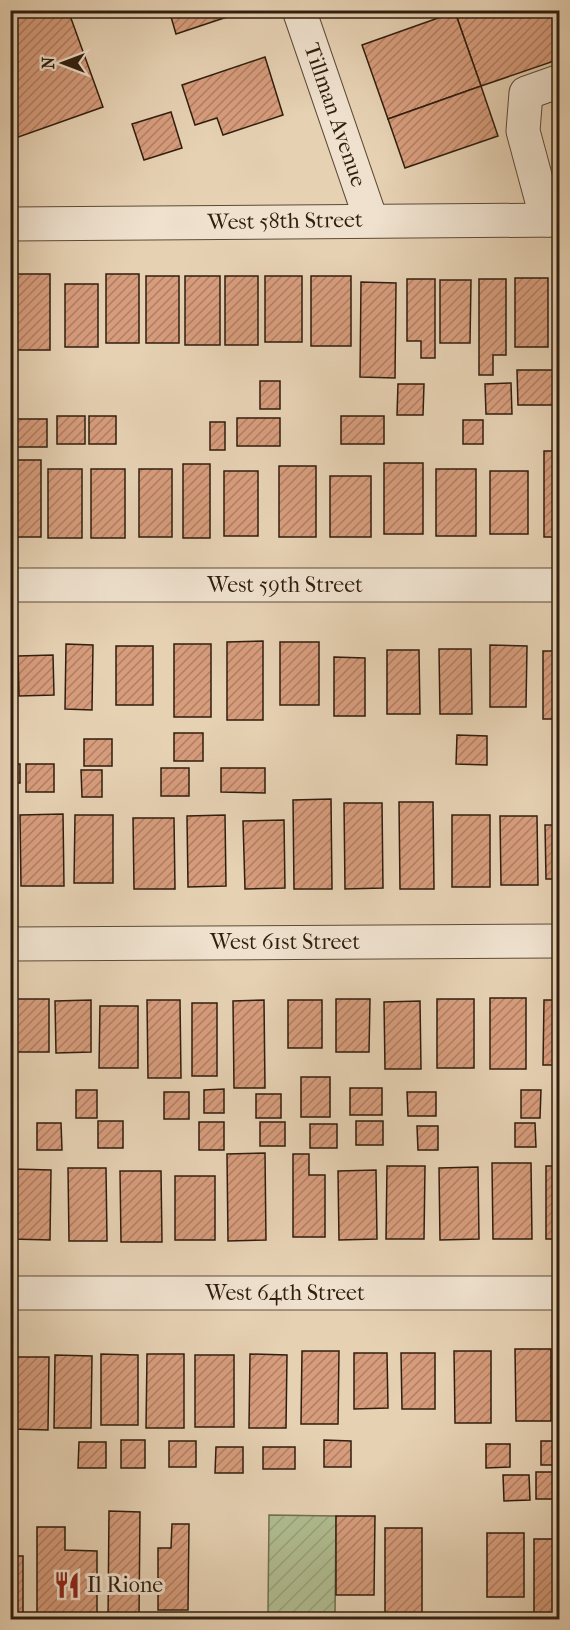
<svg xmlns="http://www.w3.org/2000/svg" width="570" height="1630" font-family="'IM FELL French Canon',serif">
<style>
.garden{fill:url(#garden-furrows);stroke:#706e50;stroke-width:1.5}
.building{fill:url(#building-hatch);stroke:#301e0e;stroke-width:1.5}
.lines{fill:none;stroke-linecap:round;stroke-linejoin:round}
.minor-casing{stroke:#5e4b37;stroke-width:35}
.minor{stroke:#efe1ce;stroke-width:33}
.labels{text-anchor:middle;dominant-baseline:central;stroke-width:6;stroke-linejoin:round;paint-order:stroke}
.street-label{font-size:22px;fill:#301e0e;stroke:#efe1ce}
.poi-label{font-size:22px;fill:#301e0e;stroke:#efe1ce;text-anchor:start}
</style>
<defs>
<pattern id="garden-furrows" width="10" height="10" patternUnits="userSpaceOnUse" patternTransform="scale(1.5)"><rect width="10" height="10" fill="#b0bd91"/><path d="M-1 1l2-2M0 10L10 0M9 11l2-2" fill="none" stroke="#98a27c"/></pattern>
<pattern id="building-hatch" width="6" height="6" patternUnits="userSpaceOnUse" patternTransform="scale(1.5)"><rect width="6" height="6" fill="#d79c7c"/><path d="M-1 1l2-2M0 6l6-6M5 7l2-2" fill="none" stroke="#af7f64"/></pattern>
</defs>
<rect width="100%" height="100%" fill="#e6d1b3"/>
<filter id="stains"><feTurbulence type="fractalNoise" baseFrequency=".00333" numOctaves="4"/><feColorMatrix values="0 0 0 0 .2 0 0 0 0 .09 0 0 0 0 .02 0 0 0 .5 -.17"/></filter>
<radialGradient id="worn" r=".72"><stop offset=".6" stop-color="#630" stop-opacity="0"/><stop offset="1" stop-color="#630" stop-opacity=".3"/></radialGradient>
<path class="garden" d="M269 1515 336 1516 335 1615H268Z"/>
<g class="building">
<path d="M10 10H68L103 107 10 140Z"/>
<path d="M169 10H241L242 12 176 34Z"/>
<path d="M459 10H560V59L481 86 455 12Z"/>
<path d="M455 12 481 86 388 119 362 45Z"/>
<path d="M265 57 283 115 223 135 217 118 195 125 182 85Z"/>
<path d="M481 86 498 136 405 168 388 119Z"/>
<path d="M171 112 182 148 144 160 132 124Z"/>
<rect x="14" y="274" width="36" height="76"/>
<rect x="106" y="274" width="33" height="69"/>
<rect x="146" y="276" width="33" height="67"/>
<rect x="185" y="276" width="35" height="69"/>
<rect x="225" y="276" width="33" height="69"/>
<rect x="265" y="276" width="37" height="66"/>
<rect x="311" y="276" width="40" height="70"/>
<rect x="515" y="278" width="33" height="69"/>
<path d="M407 279H435V358H421V341H407Z"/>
<path d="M479 279H506V355H493V375H479Z"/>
<path d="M440 280H471L470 343H440Z"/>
<rect x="558" y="280" width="2" height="75"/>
<path d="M361 282 396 283 395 378 360 377Z"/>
<rect x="65" y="284" width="33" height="63"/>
<path d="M517 370H557V405H518Z"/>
<rect x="260" y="381" width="20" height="28"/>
<path d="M511 383 512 414H486L485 384Z"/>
<path d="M398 384H424L423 415H397Z"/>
<rect x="57" y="416" width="28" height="28"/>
<rect x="89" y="416" width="27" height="28"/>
<rect x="341" y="416" width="43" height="28"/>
<rect x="237" y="418" width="43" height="28"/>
<rect x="12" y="419" width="35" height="28"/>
<rect x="463" y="420" width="20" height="24"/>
<rect x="210" y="422" width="15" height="28"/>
<rect x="544" y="451" width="16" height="86"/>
<rect x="10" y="460" width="31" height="77"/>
<rect x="384" y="463" width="39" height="71"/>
<rect x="183" y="464" width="27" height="74"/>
<rect x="279" y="466" width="37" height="71"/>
<rect x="48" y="469" width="34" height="69"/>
<rect x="91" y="469" width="34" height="69"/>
<rect x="139" y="469" width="33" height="68"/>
<rect x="436" y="469" width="40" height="67"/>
<rect x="224" y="471" width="34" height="65"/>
<rect x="490" y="471" width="38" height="63"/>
<rect x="330" y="476" width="41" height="61"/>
<path d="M263 641V720H227V642Z"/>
<rect x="280" y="642" width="39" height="63"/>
<path d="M66 644 93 645 92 710 65 709Z"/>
<rect x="174" y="644" width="37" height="73"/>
<path d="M490 645 527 646 526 707H490Z"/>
<rect x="116" y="646" width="37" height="59"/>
<path d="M439 649H471L472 714H440Z"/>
<path d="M387 650H419L420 714H387Z"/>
<rect x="543" y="651" width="17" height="68"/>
<path d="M53 655 54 695 19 696 18 656Z"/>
<path d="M334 657 365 658V716H334Z"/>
<rect x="174" y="733" width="29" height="28"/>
<path d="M457 735 487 736V765L456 764Z"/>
<rect x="84" y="739" width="28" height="27"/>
<rect x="10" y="764" width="10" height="19"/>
<rect x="26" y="764" width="28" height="28"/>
<rect x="161" y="768" width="28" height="28"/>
<path d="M221 768H265V793L221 792Z"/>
<path d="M81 770H102V797H82Z"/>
<path d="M331 799 332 889H294L293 800Z"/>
<path d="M399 802H433L434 889H400Z"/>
<path d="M344 803H382L383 888 345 889Z"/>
<path d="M63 814 64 886H21L20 815Z"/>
<path d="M75 815H113V883H74Z"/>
<path d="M225 815 226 886 188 887 187 816Z"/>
<rect x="452" y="815" width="38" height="72"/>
<path d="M500 816H537L538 885H501Z"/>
<path d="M133 818H174L175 889H134Z"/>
<path d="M284 820 285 888 245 889 243 821Z"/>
<path d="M545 825H560V879H546Z"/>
<rect x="490" y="998" width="36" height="71"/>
<path d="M13 999H49V1052H14Z"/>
<path d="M336 999H370L369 1052H336Z"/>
<rect x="437" y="999" width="37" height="69"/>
<path d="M91 1000V1052L56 1053 55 1001Z"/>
<path d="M147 1000H180L181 1078H148Z"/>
<path d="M264 1000 265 1088H234L233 1001Z"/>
<rect x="288" y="1000" width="34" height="48"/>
<path d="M544 1000H560V1065H543Z"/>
<path d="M420 1001 421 1069H385L384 1002Z"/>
<rect x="192" y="1003" width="25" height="73"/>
<path d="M100 1006H138V1068H99Z"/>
<rect x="301" y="1077" width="29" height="40"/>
<rect x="350" y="1088" width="32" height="27"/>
<path d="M224 1089V1113H204V1090Z"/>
<rect x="76" y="1090" width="21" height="28"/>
<path d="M521 1090H541L540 1118H521Z"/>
<rect x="164" y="1092" width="25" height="27"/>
<path d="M407 1092H436V1116H408Z"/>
<rect x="256" y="1094" width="25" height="24"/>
<rect x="98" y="1121" width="25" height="27"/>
<rect x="356" y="1121" width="27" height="24"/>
<rect x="199" y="1122" width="25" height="28"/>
<rect x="260" y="1122" width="25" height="24"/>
<path d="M37 1123H61L62 1150H37Z"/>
<path d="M515 1123H535L536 1147H515Z"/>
<rect x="310" y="1124" width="27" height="24"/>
<path d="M417 1126H438V1150H418Z"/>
<path d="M265 1153 266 1240 228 1241 227 1154Z"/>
<path d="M293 1154H309V1175H325V1237H293Z"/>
<path d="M492 1163H531L532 1239H493Z"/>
<path d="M387 1166H425L424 1239H386Z"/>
<rect x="546" y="1166" width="14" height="73"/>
<path d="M478 1167 479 1239 440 1240 439 1168Z"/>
<path d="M68 1168H106L107 1241H69Z"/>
<path d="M13 1169 51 1170 50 1240 12 1239Z"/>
<path d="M376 1170 377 1239 339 1240 338 1171Z"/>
<path d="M120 1171H161L162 1242H121Z"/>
<rect x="175" y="1176" width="40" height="64"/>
<path d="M515 1349H551V1421H516Z"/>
<path d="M302 1351H339L338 1424H301Z"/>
<path d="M454 1351H491V1423H455Z"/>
<path d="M354 1353H387L388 1408 354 1409Z"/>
<path d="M401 1353H435V1409H402Z"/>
<path d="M101 1354 138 1355V1425H101Z"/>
<path d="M147 1354H184V1428H146Z"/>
<path d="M250 1354 287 1355 286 1428H249Z"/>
<path d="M55 1355 92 1356 91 1428H54Z"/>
<rect x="195" y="1355" width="39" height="72"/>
<path d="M13 1357H49L48 1430 12 1429Z"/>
<rect x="121" y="1440" width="24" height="28"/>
<path d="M324 1440 351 1441V1467H324Z"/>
<rect x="169" y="1441" width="27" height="26"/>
<rect x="541" y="1441" width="19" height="24"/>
<path d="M79 1442H106V1468H78Z"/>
<path d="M486 1444H510V1467L486 1468Z"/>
<path d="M216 1447H243V1473H215Z"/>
<rect x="263" y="1447" width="32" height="22"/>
<rect x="536" y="1472" width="24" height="27"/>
<path d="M503 1475H529L530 1500 504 1501Z"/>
<path d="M109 1511 140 1512 139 1620H108Z"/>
<path d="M336 1516H375L374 1595H336Z"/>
<path d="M172 1524H189L188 1610H158V1548H171Z"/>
<path d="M37 1527H65V1550L97 1551V1620H37Z"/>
<rect x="385" y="1528" width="37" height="88"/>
<rect x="487" y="1533" width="37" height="64"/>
<rect x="534" y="1539" width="26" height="75"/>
<rect x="10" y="1556" width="13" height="63"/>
</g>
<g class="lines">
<defs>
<g id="minor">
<path d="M299 10 371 220"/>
<path d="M547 220 523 131 526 93 560 81"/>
<path d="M10 224 560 220"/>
<path d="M10 585H560"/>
<path d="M10 944 560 941"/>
<path d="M10 1293H560"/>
</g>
</defs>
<use href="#minor" class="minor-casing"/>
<use href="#minor" class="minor"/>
</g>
<defs>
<symbol id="restaurant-bare" viewBox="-9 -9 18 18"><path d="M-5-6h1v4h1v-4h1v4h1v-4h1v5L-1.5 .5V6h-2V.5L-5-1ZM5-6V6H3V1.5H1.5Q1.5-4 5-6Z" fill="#8f2418" stroke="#efe1ce" stroke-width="2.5" paint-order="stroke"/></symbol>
</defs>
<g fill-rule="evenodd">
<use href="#restaurant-bare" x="48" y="1566" width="38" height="38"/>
</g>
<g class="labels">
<g class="street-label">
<text transform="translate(335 115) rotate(71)">Tillman Avenue</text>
<text transform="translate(285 221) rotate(-1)">West 58th Street</text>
<text x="285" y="585">West 59th Street</text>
<text x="285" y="942">West 61st Street</text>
<text x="285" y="1293">West 64th Street</text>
</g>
<g class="poi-label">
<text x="87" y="1585">Il Rione</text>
</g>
</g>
<rect width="570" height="1630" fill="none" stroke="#e6d1b3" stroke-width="36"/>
<rect x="12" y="12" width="546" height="1606" fill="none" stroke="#301e0e" stroke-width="3"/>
<rect x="18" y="18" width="534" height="1594" fill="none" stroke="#301e0e" stroke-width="1.5"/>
<g transform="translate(63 63) rotate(270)" stroke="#efe1ce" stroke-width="4.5" paint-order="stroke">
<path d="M0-4.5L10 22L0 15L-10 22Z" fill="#301e0e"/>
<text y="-9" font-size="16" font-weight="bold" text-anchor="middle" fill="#301e0e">N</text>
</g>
<rect width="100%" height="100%" filter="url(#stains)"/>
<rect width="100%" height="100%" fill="url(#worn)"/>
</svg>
